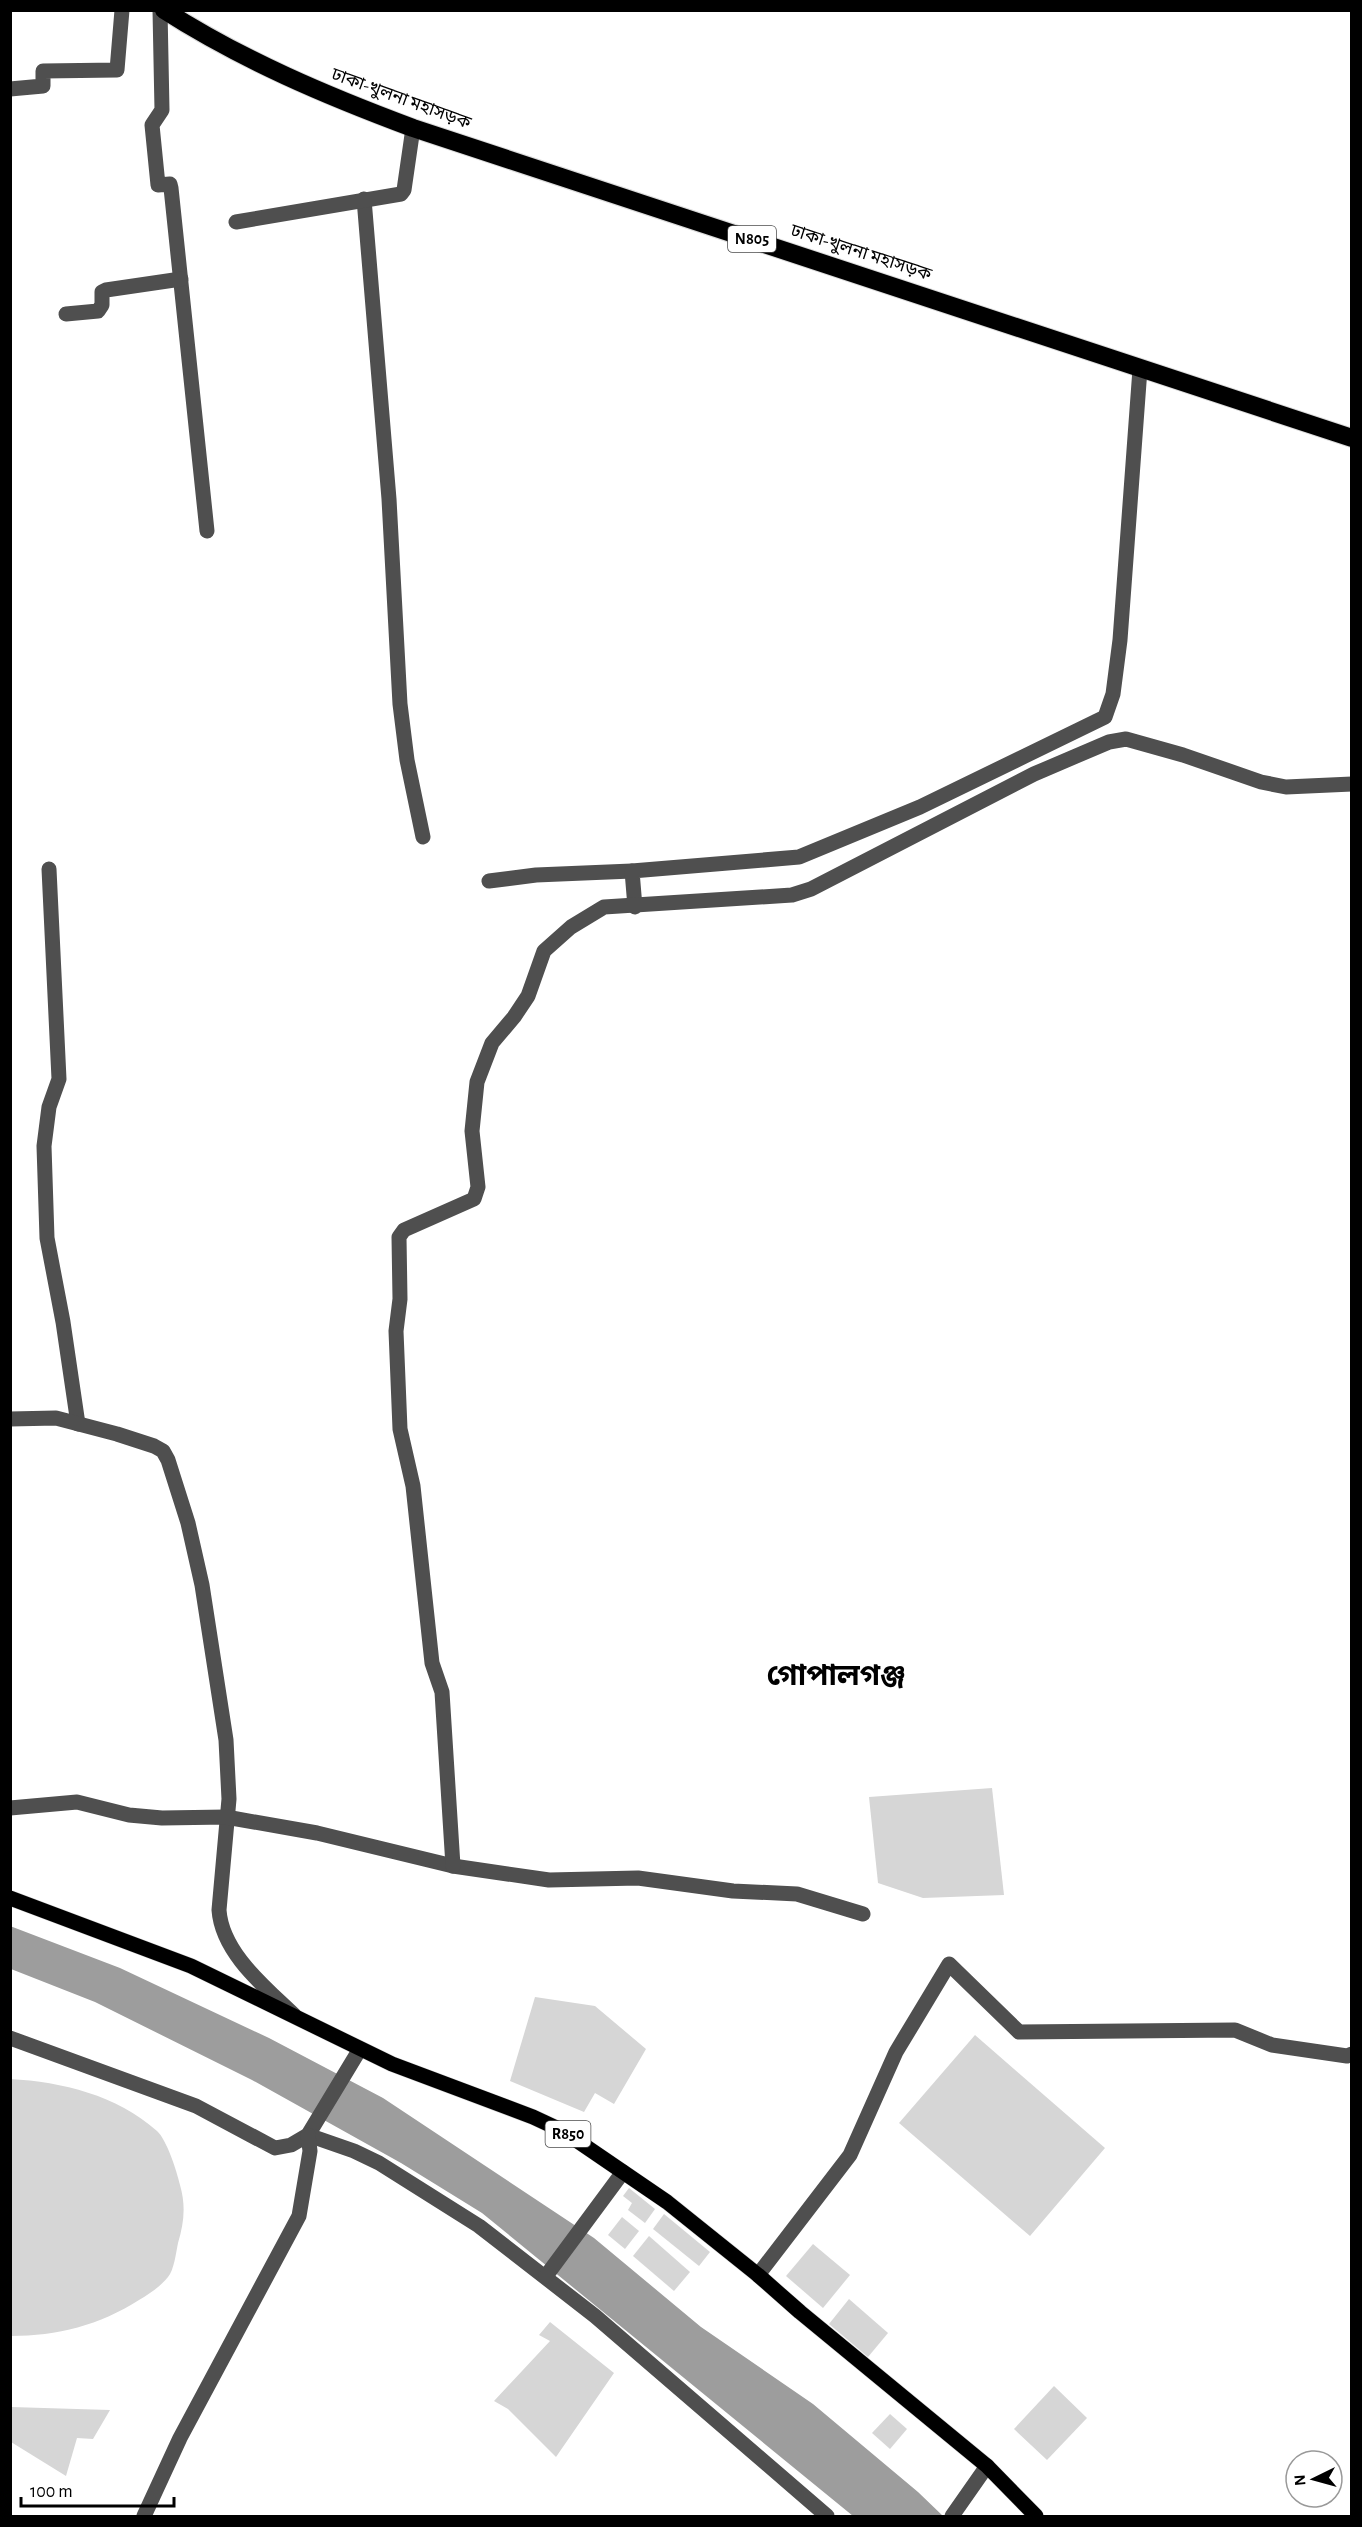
<svg xmlns="http://www.w3.org/2000/svg" width="1362" height="2527" font-family="'Alegreya Sans','Noto Sans Bengali',sans-serif">
<style>
.green{fill:#d6d6d6}
.water{fill:#9d9d9d}
.lines{fill:none;stroke-linecap:round;stroke-linejoin:round}
.major-casing{stroke:#dbdbdb;stroke-width:16}
.highway-casing{stroke:#dbdbdb;stroke-width:20}
.minor{stroke:#4f4f4f;stroke-width:15}
.major{stroke:#000;stroke-width:15}
.highway{stroke:#000;stroke-width:18}
.labels{text-anchor:middle;dominant-baseline:central;stroke-width:5;stroke-linejoin:round;paint-order:stroke}
.shield{fill:#fff;stroke:#4c4c4c;stroke-width:1.5}
.shield-label{font-size:16px;font-weight:bold;fill:#000}
.street-label{font-size:18px;fill:#000;stroke:#fff}
.town-label{font-size:30px;font-weight:bold;fill:#000;stroke:#fff}
</style>
<rect width="100%" height="100%" fill="#fff"/>
<g class="green">
<path d="M992 1788 1004 1895 923 1898 878 1883 869 1797Z"/>
<path d="M535 1997 595 2006 646 2049 614 2104 595 2093 584 2112 510 2081Z"/>
<path d="M975 2035 1105 2148 1030 2236 899 2123Z"/>
<path d="M10 2079C63 2082 116 2095 157 2131 167 2140 177 2172 180 2185 186 2206 184 2223 178 2243 176 2253 174 2270 168 2277 160 2287 149 2294 139 2300 100 2325 57 2336 11 2336Z"/>
<path d="M629 2188 655 2209 645 2223 628 2210 632 2203 623 2196Z"/>
<path d="M664 2214 710 2252 699 2266 653 2229Z"/>
<path d="M622 2217 639 2231 625 2249 608 2235Z"/>
<path d="M649 2236 690 2272 674 2291 633 2256Z"/>
<path d="M813 2244 850 2275 823 2308 786 2276Z"/>
<path d="M849 2299 888 2333 868 2357 829 2324Z"/>
<path d="M550 2322 614 2373 556 2457 508 2409 494 2401 550 2341 539 2335Z"/>
<path d="M1054 2386 1087 2418 1047 2460 1014 2429Z"/>
<path d="M11 2407 110 2410 93 2439 77 2438 66 2476 11 2442Z"/>
<path d="M890 2414 907 2429 890 2449 872 2433Z"/>
</g>
<path class="water" d="M10 1926 120 1968 269 2038 383 2098 594 2238 701 2327 813 2404 918 2492 943 2516H853L482 2213 401 2163 252 2080 95 2002 11 1969Z"/>
<g class="lines">
<defs>
<path id="major" d="M10 1898 191 1966 392 2064 533 2117 563 2131 667 2202 758 2275 800 2312 987 2466 1036 2516"/>
<path id="highway" d="M164 10C242 60 327 96 413 128L1352 438"/>
</defs>
<use href="#major" class="major-casing"/>
<use href="#highway" class="highway-casing"/>
<g class="minor">
<path d="M160 10 162 110 152 125 158 185 170 184 171 188 207 531"/>
<path d="M10 89 43 86V71L117 70 122 10"/>
<path d="M364 199 389 499 400 704 407 760 423 837"/>
<path d="M236 222 401 194 404 190 413 128"/>
<path d="M66 314 98 311 102 305V292L106 290 181 279"/>
<path d="M49 869 59 1079 49 1107 44 1146 47 1238 63 1322 78 1424"/>
<path d="M489 881 536 875 632 871"/>
<path d="M635 907 632 871 799 857 920 807 1105 717 1113 694 1120 640 1140 369"/>
<path d="M10 1419 56 1418 117 1434 154 1446 163 1451 168 1460 188 1523 202 1585 226 1740 229 1799 219 1910C222 1953 265 1987 294 2015"/>
<path d="M10 1808 77 1802 129 1815 162 1818 226 1817 317 1833 453 1866 549 1880 638 1878 733 1891 797 1894 863 1914"/>
<path d="M453 1866 442 1692 432 1663 413 1486 400 1429 396 1331 400 1299 399 1237 404 1230 474 1199 478 1187 472 1131 477 1082 492 1043 514 1017 528 996 544 951 571 927 604 907 792 895 811 889 1034 774 1109 742 1126 739 1183 755 1261 782 1286 787 1352 784"/>
<path d="M10 2038 196 2106 275 2148 291 2145 308 2135 360 2049"/>
<path d="M308 2135 354 2151 379 2163 479 2226 595 2316 827 2516"/>
<path d="M758 2275 850 2155 896 2052 949 1964 1019 2032 1235 2030 1272 2045 1347 2056 1352 2054"/>
<path d="M546 2276 623 2172"/>
<path d="M144 2516 180 2438 299 2216 310 2151 308 2135"/>
<path d="M952 2516 987 2466"/>
</g>
<use href="#major" class="major"/>
<use href="#highway" class="highway"/>
</g>
<g class="labels">
<g class="shield">
<rect x="728" y="226" width="48" height="26" rx="4.5"/>
<rect x="545.5" y="2121" width="45" height="26" rx="4.5"/>
</g>
<g class="shield-label">
<text x="752" y="239">N805</text>
<text x="568" y="2134">R850</text>
</g>
<g class="street-label">
<text transform="translate(401 99) rotate(20)">ঢাকা-খুলনা মহাসড়ক</text>
<text transform="translate(861 253) rotate(18)">ঢাকা-খুলনা মহাসড়ক</text>
</g>
<g class="town-label">
<text x="836" y="1676">গোপালগঞ্জ</text>
</g>
</g>
<rect width="1362" height="2527" fill="none" stroke="#000000" stroke-width="24"/>
<g transform="translate(1314 2479) rotate(265)"><circle r="28" fill="#ffffff" stroke="#999999" stroke-width="1.5"/>
<path d="M0-4.5L10 22L0 15L-10 22Z" fill="#000000"/>
<text y="-9" font-size="16" font-weight="bold" text-anchor="middle" fill="#000000">N</text>
</g>
<path d="M21 2497v9h153v-9" fill="none" stroke="#000000" stroke-width="3"/>
<text x="30" y="2497" font-size="18" fill="#000000" stroke="#ffffff" stroke-width="4.5" paint-order="stroke">100 m</text>
</svg>
